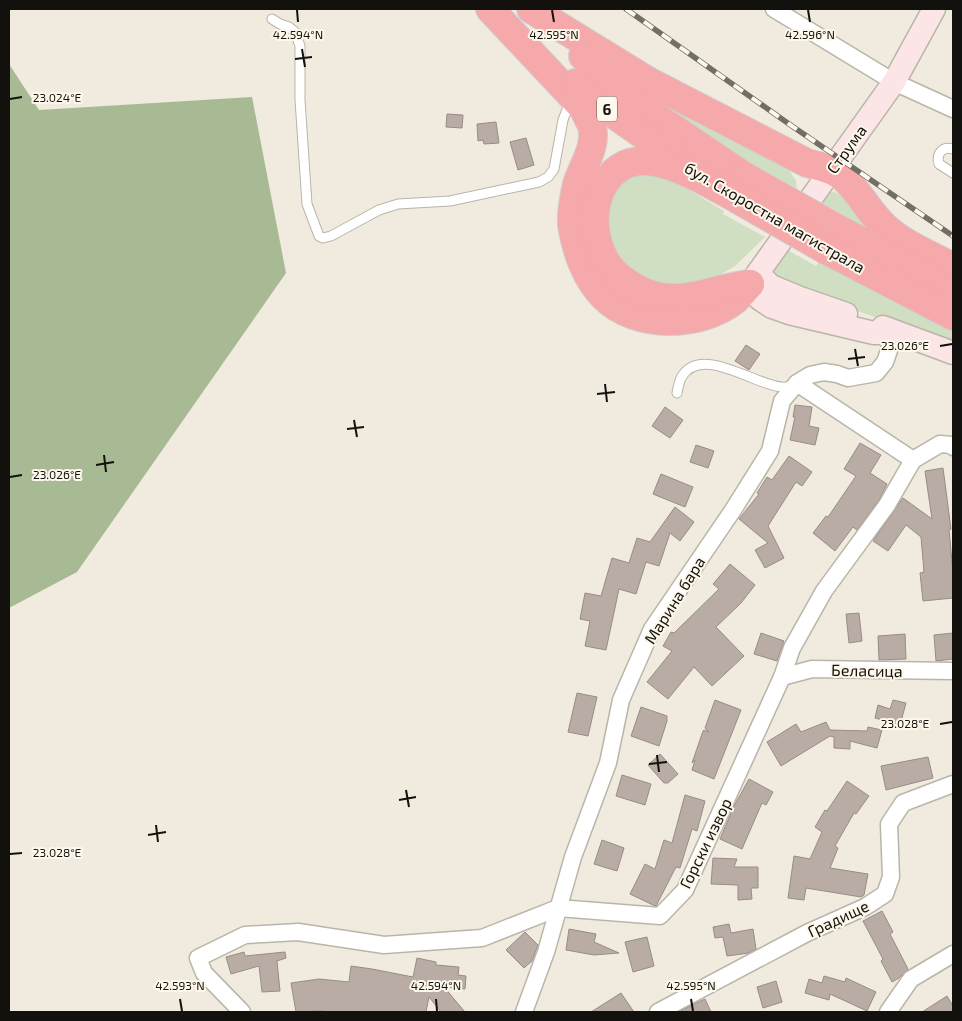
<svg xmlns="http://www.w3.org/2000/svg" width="962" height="1021" font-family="'Exo 2',sans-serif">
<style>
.green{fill:#d0dec2}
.forest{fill:#a8ba94}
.building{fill:#b8aca4;stroke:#988c84}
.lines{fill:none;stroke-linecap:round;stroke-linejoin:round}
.lane-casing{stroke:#bab5a9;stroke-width:11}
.street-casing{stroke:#bab5a9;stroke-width:19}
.secondary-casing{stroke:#bab5a9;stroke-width:25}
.highway-casing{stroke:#d0cfcf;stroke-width:30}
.lane{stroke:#fff;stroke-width:9}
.street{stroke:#fff;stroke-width:16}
.secondary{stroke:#fce5e6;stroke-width:22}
.highway{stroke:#f6a9aa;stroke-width:28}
.rail-casing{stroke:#716e66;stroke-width:5.5}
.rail{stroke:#fdf8eb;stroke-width:4;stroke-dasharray:11;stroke-linecap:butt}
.highway-bridge-casing{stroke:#d0cfcf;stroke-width:30;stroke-linecap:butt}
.highway-bridge{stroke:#f6a9aa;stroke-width:28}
.ticks{fill:none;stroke:#13110d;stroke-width:2}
.labels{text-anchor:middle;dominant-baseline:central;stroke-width:4;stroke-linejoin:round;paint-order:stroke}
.shield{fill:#fdf8eb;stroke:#595650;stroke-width:1}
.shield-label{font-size:15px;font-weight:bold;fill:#13110d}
.street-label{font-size:16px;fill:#13110d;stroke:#fdf8eb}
.ticks-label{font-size:12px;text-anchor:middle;fill:#13110d;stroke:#fdf8eb;stroke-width:4;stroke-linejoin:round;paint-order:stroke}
</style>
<rect width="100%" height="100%" fill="#f0ebde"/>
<g class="green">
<path d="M642 87 752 146 789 170 796 181 797 189 751 163 749 167 686 128Z"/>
<path d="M657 171 724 211 723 214 765 237 735 266 706 283 670 290 641 283 610 255 603 226 609 190 622 173Z"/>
<path d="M830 191 839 194 860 217 890 242 817 200 822 194Z"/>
<path d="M782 247 816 266 819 262 953 330V344L774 282 768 267Z"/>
</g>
<path class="forest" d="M9 64 39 110 252 97 286 273 77 572 9 608Z"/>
<g class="building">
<path d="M447 114 463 115 462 128 446 127Z"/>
<path d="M496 122 499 143 484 144 483 140 478 141 477 124Z"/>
<path d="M526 138 534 165 518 170 510 142Z"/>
<path d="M746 345 760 354 749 370 735 361Z"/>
<path d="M795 405 812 407 809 426 819 428 815 445 790 440 795 417H793Z"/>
<path d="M665 407 683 420 670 438 652 426Z"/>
<path d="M860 443 881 455 870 473 887 484 879 500 857 530 853 527 835 551 813 533 826 516 828 517 856 476 844 469Z"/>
<path d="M696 445 714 451 708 468 690 462Z"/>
<path d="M789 456 812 472 802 486 796 482 768 526 784 558 765 568 755 550 768 543 739 519 759 494 757 493 767 477 772 480Z"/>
<path d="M943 468 951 529 949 530 953 572V598L923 601 920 573 924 572 921 537 906 525 888 551 873 541 903 498 932 519 925 471Z"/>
<path d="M661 474 693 487 685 507 653 494Z"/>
<path d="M675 507 694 522 680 541 670 533 659 566 646 562 636 594 619 589 606 650 585 646 590 621 580 619 585 593 601 596 612 558 629 563 637 538 650 542Z"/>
<path d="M730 564 755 585 741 603 716 627 744 656 712 686 694 667 668 699 647 682 672 651 663 646 671 632 674 633 719 589 713 584Z"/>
<path d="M859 613 862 641 849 643 846 614Z"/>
<path d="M761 633 784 641 777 661 754 654Z"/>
<path d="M953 633V659L936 661 934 635Z"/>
<path d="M905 634 906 659 879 660 878 636Z"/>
<path d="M577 693 597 697 588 736 568 732Z"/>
<path d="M715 700 741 710 714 779 692 770 695 760 692 763 703 731 704 730 709 732 705 728Z"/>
<path d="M893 700 906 703 900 725 875 718 878 705 890 709Z"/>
<path d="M641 707 667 716V721L659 746 631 736Z"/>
<path d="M826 722 830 730 867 731 868 727 882 730 877 748 850 741V749L834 748V737L830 736 781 766 767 742 796 724 801 732Z"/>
<path d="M660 754 678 774 668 783H664L648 765Z"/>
<path d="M928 757 933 778 886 790 881 766Z"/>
<path d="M622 775 651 784 645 805 616 796Z"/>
<path d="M749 779 773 792 766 805 762 803 742 849 720 839 734 806Z"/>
<path d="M847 781 869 796 856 814 854 813 835 846 838 848 830 868 868 874 864 895 861 897 806 888 804 900 788 898 794 856 810 859 822 832 815 827 825 810 827 811Z"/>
<path d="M685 795 705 801 697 831 692 829 680 868 676 867 656 906 653 905 630 894 645 864 655 869 664 840 672 843Z"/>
<path d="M602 840 624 848 617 871 594 864Z"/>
<path d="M713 858 737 859 734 867H758V888H751L752 899 738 900V885L711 884Z"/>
<path d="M882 911 893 932 890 934 908 969 899 978 892 982 881 961 883 959 863 921Z"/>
<path d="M729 924 731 933 753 929 756 949 749 953 727 956 723 937 715 938 713 927Z"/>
<path d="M569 929 596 934 594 942 619 953 594 955 566 950Z"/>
<path d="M525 932 538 945 532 961 524 968 506 950Z"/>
<path d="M647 937 654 966 633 972 625 942Z"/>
<path d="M244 952 245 956 285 952 286 958 277 961 280 991 262 992 259 966 231 974 226 957Z"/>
<path d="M417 958 436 962V965L459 967 458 975 466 976 465 989 444 987 465 1012H441L429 997 426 1012H334L320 1011 296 1012 291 983 319 979 349 982 351 966 372 969 413 977Z"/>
<path d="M824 976 845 982 846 978 876 992 867 1011 830 994 829 1000 805 993 809 979 822 983Z"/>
<path d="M776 981 782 1002 763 1008 757 987Z"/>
<path d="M621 993 634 1012H591Z"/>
<path d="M947 996 953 1006V1012H922Z"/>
<path d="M705 999 711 1012H679L696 1003Z"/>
</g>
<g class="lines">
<defs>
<g id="lane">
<path d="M272 19 280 24 289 27 295 32 300 46V100L307 204 319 236 323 238 331 236 379 210 398 204 450 201 539 182 548 177 554 169 563 120 571 99"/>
<path d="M953 149C942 146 936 154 939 164L953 173"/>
<path d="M677 393C678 388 679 382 681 378 700 343 756 386 782 387 786 388 790 386 793 384"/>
</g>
<g id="street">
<path d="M774 9 894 82 953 109"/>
<path d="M797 383 913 460"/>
<path d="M782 677 812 669 953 671"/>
<path d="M242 1012 204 973 198 958 245 935 298 932 384 945 482 938 558 908 660 916 685 890 782 677 792 648 824 591 887 505 913 460 940 444 952 445 953 447"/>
<path d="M524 1012 546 952 573 857 608 763 621 700 652 629 733 510 770 451 782 401 797 383 810 375 824 372 837 374 848 378 876 373 885 362 895 333"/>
<path d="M658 1012 807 933 865 907 885 894 891 877 889 824 903 803 953 784"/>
<path d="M888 1012 911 979 953 954"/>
</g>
<g id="secondary">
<path d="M758 273 771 286 800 298 846 314"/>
<path d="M883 327 953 353"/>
<path d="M895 333H874L789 313 772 307 760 299 750 284 894 82 934 9"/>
</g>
<g id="highway">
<path d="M490 9 584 109C586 115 590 121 592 126 597 147 583 165 577 184 574 197 571 212 572 225 576 251 586 279 604 297 636 329 700 328 735 300 740 296 745 289 750 284"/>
<path d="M531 9 648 81 807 163C819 166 833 169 843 177 859 191 869 213 886 228 905 245 931 255 953 267"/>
<path d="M583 56 636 103 744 176"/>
<path d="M576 83 612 113 683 163"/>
<path d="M732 196C705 182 665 156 634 162 626 163 620 167 614 172 590 195 590 232 605 260 615 278 641 294 661 297 691 302 720 287 750 284"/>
<path d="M838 229 953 289"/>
<path d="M826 250 953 316"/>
</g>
</defs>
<use href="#lane" class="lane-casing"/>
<use href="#street" class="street-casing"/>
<use href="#secondary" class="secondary-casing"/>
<use href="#highway" class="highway-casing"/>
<use href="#lane" class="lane"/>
<use href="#street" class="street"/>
<use href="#secondary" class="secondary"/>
<use href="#highway" class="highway"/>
<defs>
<path id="rail" d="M626 9 789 124 953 236"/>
</defs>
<use href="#rail" class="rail-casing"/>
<use href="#rail" class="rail"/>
<defs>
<g id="highway-bridge">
<path d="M744 176 838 229"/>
<path d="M732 196 826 250"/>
</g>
</defs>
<use href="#highway-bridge" class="highway-bridge-casing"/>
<use href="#highway-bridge" class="highway-bridge"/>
</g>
<path class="ticks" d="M297 10 298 22M552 10 554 22M808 10 810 22M302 49 305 67M295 59 312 57M10 99 22 97M940 346 952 344M855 349 858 366M848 359 865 357M605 384 607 402M597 394 615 392M354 420 357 437M347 429 364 427M104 455 106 472M96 465 114 462M10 477 22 475M940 724 952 722M657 755 659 772M649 764 667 762M406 790 409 807M399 800 416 797M156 825 158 842M148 835 166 832M10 854 22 853M180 999 182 1011M436 999 437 1011M691 999 693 1011"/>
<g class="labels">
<rect class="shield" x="597" y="96.5" width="20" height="25" rx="4"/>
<g class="shield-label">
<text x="607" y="109">6</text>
</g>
<g class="street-label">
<text transform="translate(846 149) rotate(-54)">Струма</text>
<text transform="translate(775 217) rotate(30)">бул. Скоростна магистрала</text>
<text transform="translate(674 600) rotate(-58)">Марина бара</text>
<text transform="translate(867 670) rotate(1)">Беласица</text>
<text transform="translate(705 843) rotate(-64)">Горски извор</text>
<text transform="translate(838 918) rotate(-25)">Градище</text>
</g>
</g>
<g class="ticks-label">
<text x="298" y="39">42.594°N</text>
<text x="554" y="39">42.595°N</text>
<text x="810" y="39">42.596°N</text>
<text x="57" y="102">23.024°E</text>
<text x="905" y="350">23.026°E</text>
<text x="57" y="479">23.026°E</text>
<text x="905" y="728">23.028°E</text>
<text x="57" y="857">23.028°E</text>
<text x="180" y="990">42.593°N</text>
<text x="436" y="990">42.594°N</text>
<text x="691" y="990">42.595°N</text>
</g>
<rect width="962" height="1021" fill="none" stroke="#13110d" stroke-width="20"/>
</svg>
